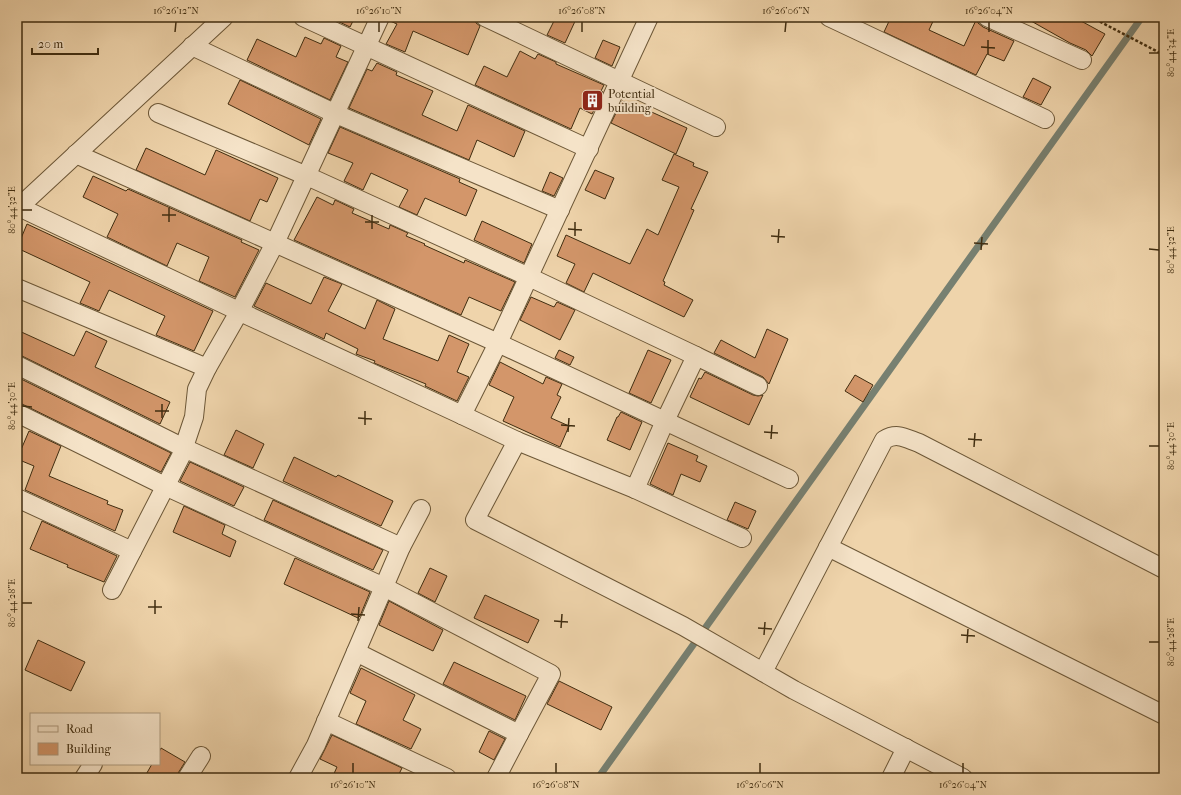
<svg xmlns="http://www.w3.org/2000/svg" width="1181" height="795" font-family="'IM FELL French Canon',serif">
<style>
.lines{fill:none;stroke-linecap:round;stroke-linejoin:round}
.stream{stroke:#778071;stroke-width:7}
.building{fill:#d3966a;stroke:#402d10}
.minor-casing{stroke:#6c5737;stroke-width:20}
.path{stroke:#402d10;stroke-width:2.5;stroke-dasharray:3 2;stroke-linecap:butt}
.minor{stroke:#f5e3c8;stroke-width:18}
.ticks{fill:none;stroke:#402d10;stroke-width:1.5}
.labels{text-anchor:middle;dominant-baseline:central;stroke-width:4;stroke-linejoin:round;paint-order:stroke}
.poi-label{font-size:12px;fill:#402d10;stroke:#f5e3c8;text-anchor:start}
.neatline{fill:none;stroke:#402d10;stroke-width:1.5}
.ticks-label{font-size:10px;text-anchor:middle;fill:#402d10}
</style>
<rect width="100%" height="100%" fill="#efd4ab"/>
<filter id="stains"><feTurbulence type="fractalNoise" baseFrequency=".005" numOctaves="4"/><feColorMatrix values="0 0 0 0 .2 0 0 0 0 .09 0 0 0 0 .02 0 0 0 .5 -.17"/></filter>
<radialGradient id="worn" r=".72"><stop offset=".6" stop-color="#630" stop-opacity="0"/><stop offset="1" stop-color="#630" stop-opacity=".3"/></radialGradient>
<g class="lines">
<path class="stream" d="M598 778 1142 17"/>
</g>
<g class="building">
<path d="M334 17H355L350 27 333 19Z"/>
<path d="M390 17H475L476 23 480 26 468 55 413 31 405 52 386 44 397 24 390 21Z"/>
<path d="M556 17H577L565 43 547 35Z"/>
<path d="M891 17H935L929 30 964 46 977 18 978 23 983 27 1014 41 1004 61 987 54 976 75 884 32Z"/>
<path d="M1024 17H1081V21L1105 34 1092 56 1086 50 1070 43Z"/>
<path d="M305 37 321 44 324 38 341 46 336 57 348 62 330 100 247 60 257 39 296 57Z"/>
<path d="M603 40 620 47 612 66 595 58Z"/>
<path d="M520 51 535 59 538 54 556 62V64L604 85 601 91 603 92 592 114 580 108 571 129 475 85 484 66 507 77Z"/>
<path d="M377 63 397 72 396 75 433 91 422 115 457 131 468 105 525 131 514 157 477 140 469 160 349 108 367 69 372 71Z"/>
<path d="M1033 78 1051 87 1041 105 1023 97Z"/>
<path d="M240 80 321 119 309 145 228 104Z"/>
<path d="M622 101 635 107 636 105 687 128 676 154 611 123Z"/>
<path d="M340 127 460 179 459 182 477 190 466 216 425 198 417 215 399 207 408 190 371 173 363 190 344 181 353 163 328 153Z"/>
<path d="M146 148 205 175 216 150 278 178 267 202 260 199 250 221 136 170Z"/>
<path d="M674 154 694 163 693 166 708 172 691 209 694 210 663 281 665 282 664 285 693 300 684 317 593 273 584 292 566 283 575 264 557 256 566 235 630 264 647 229 658 235 679 187 662 180Z"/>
<path d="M595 170 614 178 605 199 585 190Z"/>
<path d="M550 172 563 178 554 196 542 191Z"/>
<path d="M93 176 126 191 128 189 242 240 241 242 259 250 235 297 199 281 209 257 177 243 167 266 107 237 118 214 83 197Z"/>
<path d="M317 197 333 205 335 200 354 209 352 213 389 229 390 225 408 233 406 236 425 244 424 245 464 263 465 260 515 282 501 311 469 297 461 315 294 240Z"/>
<path d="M482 221 532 244 524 263 474 240Z"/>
<path d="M27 224 213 311 194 351 156 335 165 316 109 290 99 311 80 303 90 282 17 248Z"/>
<path d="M324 277 342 284 328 311 365 329 377 300 395 309 383 339 438 361 449 335 469 344 457 372 469 377 457 401 425 386 426 384 391 370 374 363 375 361 356 354 358 349 326 333 324 339 254 306 266 283 311 304Z"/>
<path d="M531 297 554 307 557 302 575 310 560 340 520 320Z"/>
<path d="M767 329 788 339 769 384 763 377 714 353 721 340 755 358Z"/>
<path d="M17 330 74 356 86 331 107 341 95 367 170 402 160 424 22 356 17 355Z"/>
<path d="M559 350 574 357 570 365 555 358Z"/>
<path d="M648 350 671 360 651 403 629 393Z"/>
<path d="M500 362 543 384 546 377 562 384 557 395 561 397 551 418 569 426 560 447 503 421 514 397 489 385Z"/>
<path d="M705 372 753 395 758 396 763 395 749 425 690 397 699 378 701 379Z"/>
<path d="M855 375 873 385 863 402 845 391Z"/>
<path d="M17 377 171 453 161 472 22 404 17 403Z"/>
<path d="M621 412 642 422 630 450 607 440 617 417H618Z"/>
<path d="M236 430 264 444 253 468 224 455Z"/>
<path d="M29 431 61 446 49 476 108 501 107 504 123 510 115 531 25 490 34 466 17 459Z"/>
<path d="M668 443 698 456 696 461 707 466 700 482 681 474 673 495 650 484Z"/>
<path d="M294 457 336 477 338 475 393 501 381 526 283 481Z"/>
<path d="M190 462 244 487 234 506 180 481Z"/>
<path d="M273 500 383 550 373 570 264 520Z"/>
<path d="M735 502 756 511 748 529 727 520Z"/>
<path d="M184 506 225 525 222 534 236 541 230 557 173 532Z"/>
<path d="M42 521 117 556 104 582 67 567 68 565 30 549Z"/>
<path d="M295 558 370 592 360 616 358 618 341 610 284 584Z"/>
<path d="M430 568 447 576 435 602 418 593Z"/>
<path d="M485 595 539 620 528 643 474 618Z"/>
<path d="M389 601 443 630 433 651 379 625Z"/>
<path d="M38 640 85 662 71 691 25 670Z"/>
<path d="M454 662 526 696 515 720 443 684Z"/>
<path d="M361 668 415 695 403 720 421 729 411 749 356 724 366 701 350 693Z"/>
<path d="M559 681 612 707 601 730 547 704Z"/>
<path d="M489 731 505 739 494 760 479 752Z"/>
<path d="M332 735 402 768 397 778H332L337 767 320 759Z"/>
<path d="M161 748 185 762 175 778H144L152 764H159V752Z"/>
</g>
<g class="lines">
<defs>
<g id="minor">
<path d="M303 17 589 149"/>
<path d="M485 17 716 127"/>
<path d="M829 17 1045 119"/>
<path d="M987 17 1082 60"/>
<path d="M192 46 336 114 560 210"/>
<path d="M158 113 307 176 529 277 696 356 665 421 635 489"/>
<path d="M76 154 498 343 789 479"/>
<path d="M19 207 249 316 462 415 498 343 649 17"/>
<path d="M17 209 224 17"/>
<path d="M17 288 207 368"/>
<path d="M696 356 758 386"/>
<path d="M17 365 184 448 401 547"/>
<path d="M17 413 165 486 384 587 551 674 519 734"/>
<path d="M462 415 517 441 635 489 742 538"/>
<path d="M517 441 475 520 683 626 794 690 963 778"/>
<path d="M17 498 132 551"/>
<path d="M828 547 1164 715"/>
<path d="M112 590 181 456 194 417 197 389 207 368 239 312 275 243 380 17"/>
<path d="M356 652 519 734 496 778"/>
<path d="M763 672 884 440C897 432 905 438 919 443L1164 569"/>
<path d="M326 721 447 778"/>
<path d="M84 778 93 764"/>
<path d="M187 778 201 756"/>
<path d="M298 778 316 745 401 547 421 509"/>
<path d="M891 778 906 748"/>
</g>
</defs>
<use href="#minor" class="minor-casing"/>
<path class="path" d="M1091 17 1164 55"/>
<use href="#minor" class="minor"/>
</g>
<path class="ticks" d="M175 32 176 22M379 32V22M582 32V22M785 32 786 22M989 32V22M981 47 995 48M1149 53H1159M988 54V40M22 210H32M162 215H176M169 222V208M365 222H379M372 229V215M568 229 582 230M575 236V222M771 236 785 237M778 243 779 229M974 243 988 244M1149 249 1159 250M981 250 982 237M22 406 32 407M155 411H169M162 418V404M358 418 372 419M365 425V411M561 425 575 426M568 432 569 418M764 432 778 433M771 439 772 425M968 439 982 440M1149 446H1159M974 447 975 433M22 603H32M148 607H162M155 614V600M351 614 365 615M358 621 359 607M554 621 568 622M561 628 562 614M758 628 772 629M764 635 765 622M961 635 975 636M1149 642H1159M967 643 968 629M353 773V763M556 773V763M760 773V763M963 773V763"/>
<defs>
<symbol id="building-square" viewBox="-11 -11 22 22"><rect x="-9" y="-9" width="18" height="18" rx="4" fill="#8f2418" stroke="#f5e3c8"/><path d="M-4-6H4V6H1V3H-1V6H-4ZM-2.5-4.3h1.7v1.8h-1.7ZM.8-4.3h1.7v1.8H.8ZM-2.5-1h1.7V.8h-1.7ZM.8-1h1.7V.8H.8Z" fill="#fff"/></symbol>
</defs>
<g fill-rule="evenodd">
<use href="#building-square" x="580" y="88" width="25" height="25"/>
</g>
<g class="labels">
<g class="poi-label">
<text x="608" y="94">Potential<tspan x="608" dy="14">building</tspan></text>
</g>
</g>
<rect width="1181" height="795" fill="none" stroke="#efd4ab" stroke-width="44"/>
<rect x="30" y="713" width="130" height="52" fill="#f5e3c8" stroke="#ad9a7e"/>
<rect x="38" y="726" width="20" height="6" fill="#f5e3c8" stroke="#ad9a7e"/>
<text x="66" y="733" font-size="12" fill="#402d10">Road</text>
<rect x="38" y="743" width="20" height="12" fill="#d3966a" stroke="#ad9a7e"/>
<text x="66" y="753" font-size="12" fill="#402d10">Building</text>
<path d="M32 48v6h66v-6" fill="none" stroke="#402d10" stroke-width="2"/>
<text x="38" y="48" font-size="12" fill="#402d10" stroke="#f5e3c8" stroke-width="3" paint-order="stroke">20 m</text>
<rect x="22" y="22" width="1137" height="751" class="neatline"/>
<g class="ticks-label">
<text x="176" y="14">16°26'12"N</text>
<text x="379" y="14">16°26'10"N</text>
<text x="582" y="14">16°26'08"N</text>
<text x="786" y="14">16°26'06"N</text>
<text x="989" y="14">16°26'04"N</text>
<text transform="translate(1170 53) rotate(-90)" y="4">80°44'34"E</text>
<text transform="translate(11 210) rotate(-90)" y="4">80°44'32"E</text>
<text transform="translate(1170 250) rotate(-90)" y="4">80°44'32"E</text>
<text transform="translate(11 406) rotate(-90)" y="4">80°44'30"E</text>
<text transform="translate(1170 446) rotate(-90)" y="4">80°44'30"E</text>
<text transform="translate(11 603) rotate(-90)" y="4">80°44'28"E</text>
<text transform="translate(1170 642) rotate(-90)" y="4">80°44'28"E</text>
<text x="353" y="788">16°26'10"N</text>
<text x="556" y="788">16°26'08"N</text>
<text x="760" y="788">16°26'06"N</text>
<text x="963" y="788">16°26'04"N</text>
</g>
<rect width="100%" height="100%" filter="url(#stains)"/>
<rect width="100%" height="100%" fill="url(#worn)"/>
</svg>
